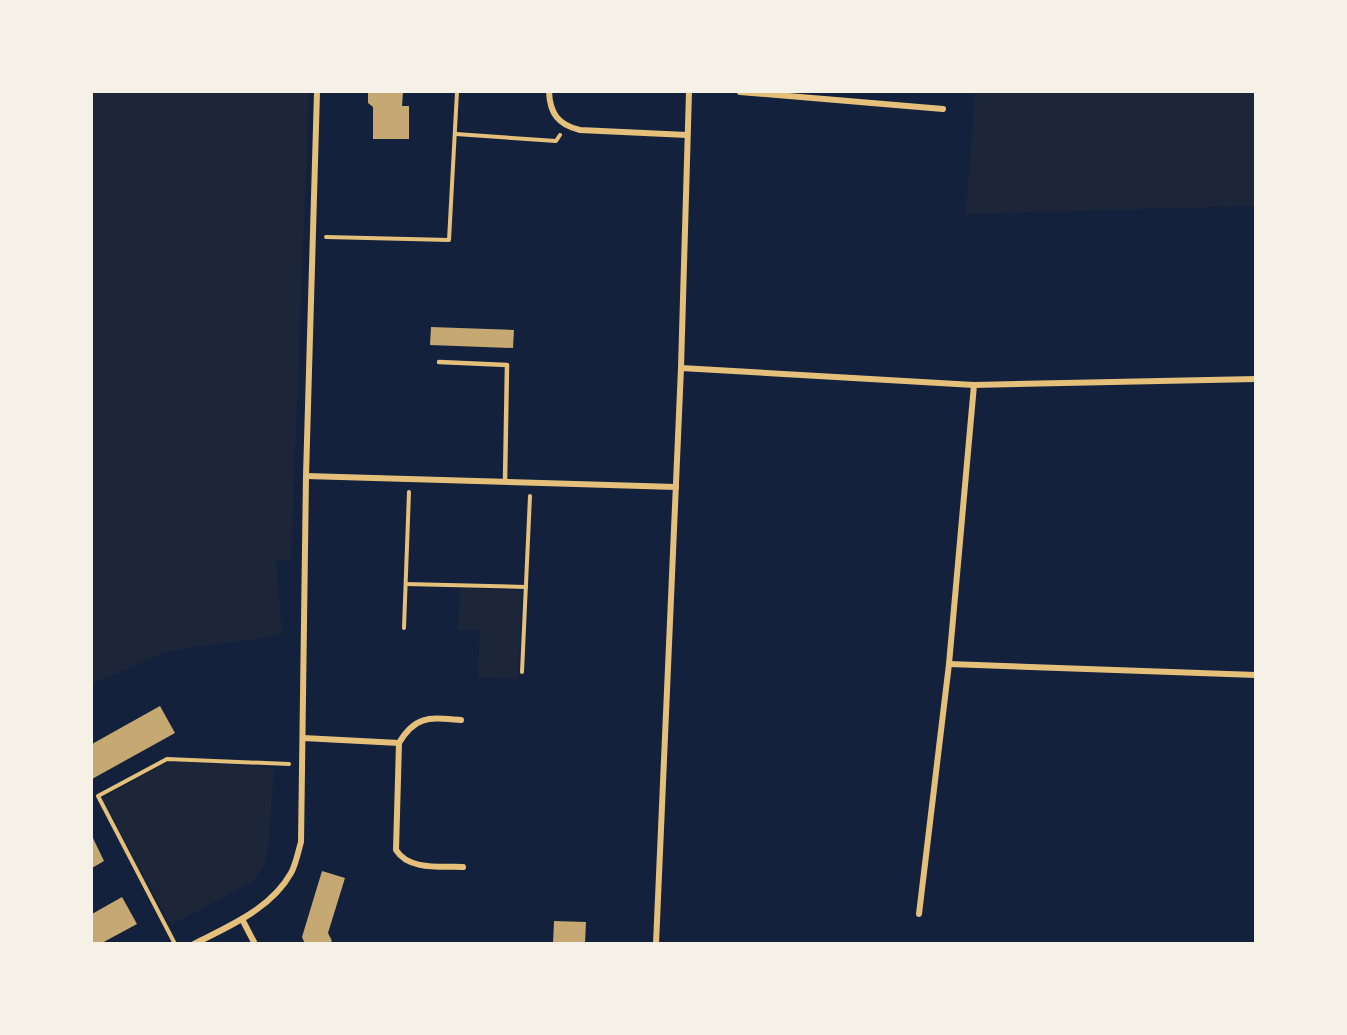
<svg xmlns="http://www.w3.org/2000/svg" width="1347" height="1035" font-family="Figtree,sans-serif">
<style>
.green{fill:#1d2539}
.building{fill:#c6a872}
.lines{fill:none;stroke-linecap:round;stroke-linejoin:round}
.path{stroke:#e5c07b;stroke-width:4}
.service{stroke:#e5c07b;stroke-width:4.5}
.minor{stroke:#e5c07b;stroke-width:6}
</style>
<rect width="100%" height="100%" fill="#14213d"/>
<g class="green">
<path d="M92 92H309L291 559 276 561 282 635 169 651 92 684Z"/>
<path d="M975 92H1255V206L966 214Z"/>
<path d="M460 588 522 591 518 679 478 677 480 631 458 630Z"/>
<path d="M169 761 274 768 268 849 263 868 252 882 171 925 102 798Z"/>
</g>
<g class="building">
<path d="M368 92H403L402 106H409V139H373V107L368 103Z"/>
<path d="M431 327 514 330 513 348 430 345Z"/>
<path d="M160 706 175 733 92 779V744Z"/>
<path d="M92 836 104 861 92 868Z"/>
<path d="M322 871 345 878 328 933 332 941 328 944H305L302 937Z"/>
<path d="M122 897 137 924 100 944H92V914Z"/>
<path d="M554 921 586 922 585 944H553Z"/>
</g>
<g class="lines">
<g class="path">
<path d="M456 134 556 141 560 135"/>
<path d="M326 237 449 240 457 92"/>
<path d="M406 584 526 587"/>
<path d="M404 628 409 492"/>
<path d="M522 672 530 496"/>
<path d="M175 944 98 796 167 759 289 764"/>
</g>
<path class="service" d="M439 362 507 365 505 482"/>
<g class="minor">
<path d="M549 92C550 113 558 125 580 130L687 135"/>
<path d="M740 92 943 109"/>
<path d="M681 368 974 385 1256 379"/>
<path d="M306 476 676 487"/>
<path d="M949 664 1256 675"/>
<path d="M303 738 399 743C416 714 431 718 461 720"/>
<path d="M399 743 396 850C409 871 442 866 463 867"/>
<path d="M919 914 949 664 974 385"/>
<path d="M242 919 255 944"/>
<path d="M194 944C229 926 271 909 291 873 296 864 298 852 301 842L306 476 317 92"/>
<path d="M656 944 681 368 689 92"/>
</g>
</g>
<rect width="1347" height="1035" fill="none" stroke="#f6f1e7" stroke-width="186"/>
</svg>
